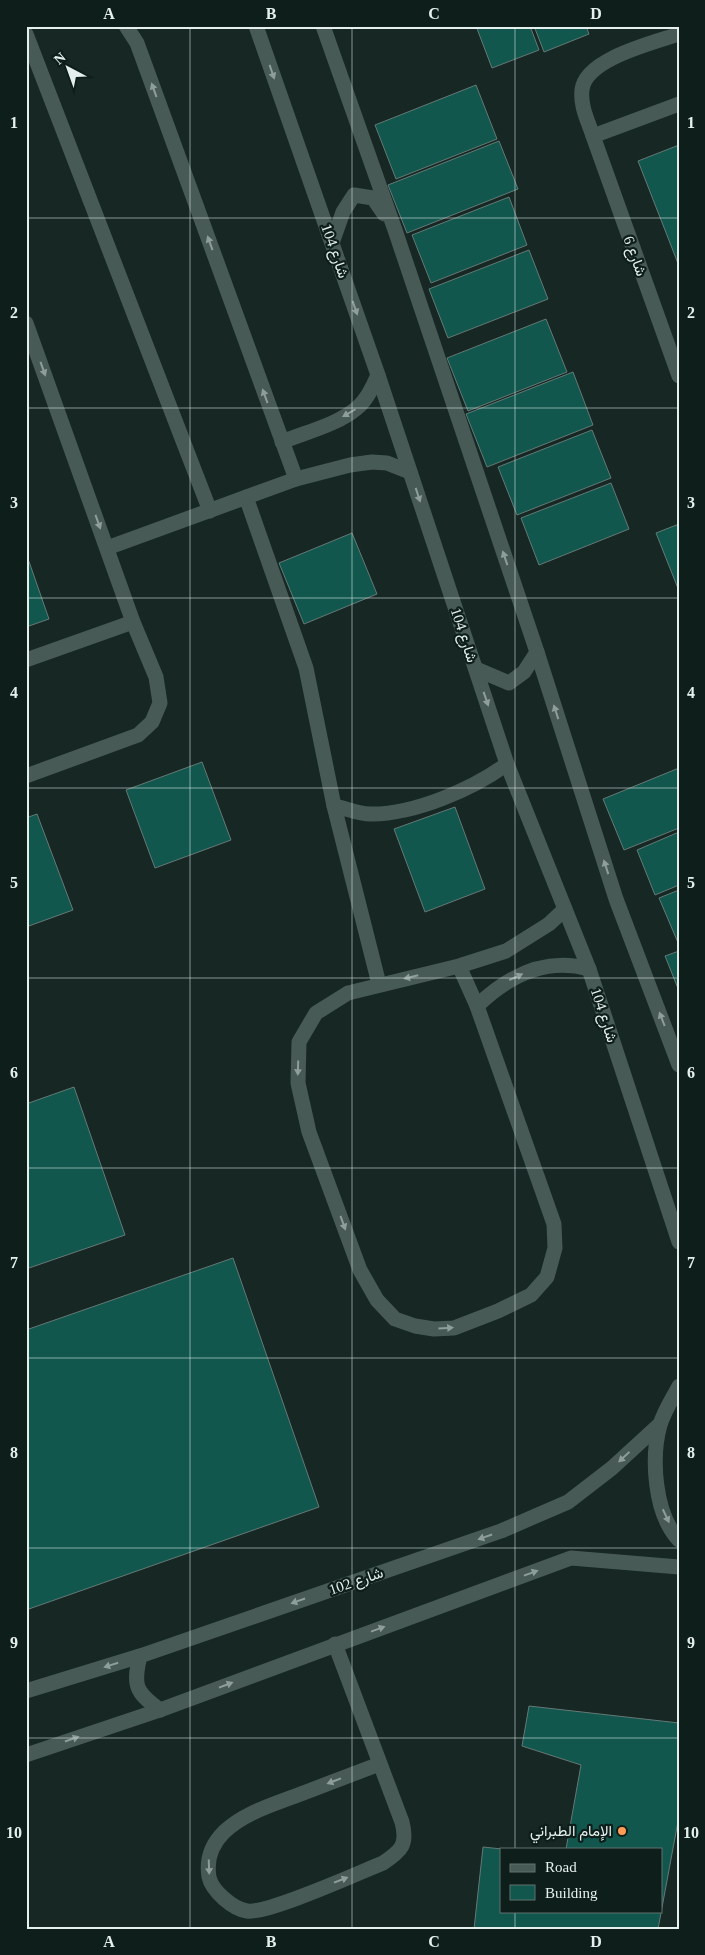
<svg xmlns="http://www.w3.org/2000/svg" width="705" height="1955" font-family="'Times New Roman',Vazirmatn,serif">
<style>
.building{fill:#11574e;stroke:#657975}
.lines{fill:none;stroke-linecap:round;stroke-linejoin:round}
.minor{stroke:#475a56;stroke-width:15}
.oneway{fill:#8e9e9a}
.grid{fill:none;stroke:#e5f0ee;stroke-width:1;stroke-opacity:0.55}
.poi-dot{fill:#fe9c57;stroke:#0d1e1b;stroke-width:2}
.labels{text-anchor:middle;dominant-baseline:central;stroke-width:4.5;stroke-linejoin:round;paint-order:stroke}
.street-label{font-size:15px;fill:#e5f0ee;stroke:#0d1e1b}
.poi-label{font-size:15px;fill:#e5f0ee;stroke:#0d1e1b;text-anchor:end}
.neatline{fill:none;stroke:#e5f0ee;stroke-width:2}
.grid-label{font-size:16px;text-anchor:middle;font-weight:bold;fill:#e5f0ee}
</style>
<rect width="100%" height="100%" fill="#162724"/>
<g class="building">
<path d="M476 26H530L539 50 492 68Z"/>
<path d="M534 26H586L589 34 544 52Z"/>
<path d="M476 85 497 139 396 179 375 125Z"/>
<path d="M499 141 518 189 407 233 388 185Z"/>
<path d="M679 145V266L638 161Z"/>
<path d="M509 197 527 245 431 283 412 235Z"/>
<path d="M529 250 548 299 448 338 429 289Z"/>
<path d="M546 319 567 372 468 411 447 358Z"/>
<path d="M573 372 593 425 487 467 466 414Z"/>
<path d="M592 430 611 478 517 515 498 467Z"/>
<path d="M611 483 629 529 539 565 521 518Z"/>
<path d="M679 524V591L656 533Z"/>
<path d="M352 533 377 594 304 624 279 563Z"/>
<path d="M26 553 49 619 26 627Z"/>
<path d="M202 762 231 840 155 868 126 790Z"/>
<path d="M679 768V828L624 850 603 799Z"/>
<path d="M455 807 485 889 425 912 394 829Z"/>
<path d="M37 814 73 910 26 927V818Z"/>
<path d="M679 832V885L655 895 637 850Z"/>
<path d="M679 890V945L659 898Z"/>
<path d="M679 951V991L665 956Z"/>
<path d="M74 1087 125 1235 26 1269V1104Z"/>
<path d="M233 1258 319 1507 26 1610V1330Z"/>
<path d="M529 1706 679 1723V1816L658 1929H474L483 1847 502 1849 501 1911H661V1849H566L581 1765 522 1746Z"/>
</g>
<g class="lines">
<g class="minor">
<path d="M126 26 137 43 296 479"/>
<path d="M256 26 378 375 507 764 589 969 679 1242"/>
<path d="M323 26 395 230 537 652 616 899 679 1065"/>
<path d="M26 34 210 511"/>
<path d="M679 34C653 43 585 59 582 90 580 106 588 121 593 136L679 376"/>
<path d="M593 136 679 104"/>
<path d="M332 243 343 212 354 195 373 198 384 214"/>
<path d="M26 323 133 622 156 677 160 703 152 722 138 735 26 776"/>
<path d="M282 442C306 432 337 425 357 408 367 400 373 387 378 375"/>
<path d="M246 497 306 668 334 806 379 984"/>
<path d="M107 548 296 479 350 465 372 462 387 463 410 472"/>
<path d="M26 660 133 622"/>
<path d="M476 669 509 683 524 672 537 652"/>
<path d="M334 806C346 808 360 815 372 814 415 814 473 789 507 764"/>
<path d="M459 966 477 1006 554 1224 555 1248 547 1277 531 1295 498 1311 454 1328 434 1329 415 1326 395 1319 377 1300 360 1270 309 1132 298 1083 299 1042 316 1013 348 993 459 966 506 951 549 924 565 909"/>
<path d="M477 1006C508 976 546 957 589 969"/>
<path d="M679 1386C673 1398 664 1411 660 1425 651 1457 654 1514 679 1540"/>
<path d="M335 1644 402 1822C408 1845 401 1851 383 1863 358 1873 268 1914 247 1911 233 1909 212 1891 209 1877 206 1859 211 1845 224 1832 244 1813 272 1805 298 1795 325 1785 352 1774 380 1764"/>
<path d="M140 1656C133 1685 135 1692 160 1710"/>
<path d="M26 1691 140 1656 501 1531 568 1502 612 1468 660 1424"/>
<path d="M26 1755 160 1710 571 1558 679 1567"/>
</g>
</g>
<defs><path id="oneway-solid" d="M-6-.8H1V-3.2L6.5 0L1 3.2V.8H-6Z" transform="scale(1.25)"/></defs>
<g class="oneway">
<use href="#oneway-solid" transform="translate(272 72) rotate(71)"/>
<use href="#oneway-solid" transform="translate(154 90) rotate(-110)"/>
<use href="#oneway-solid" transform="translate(210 243) rotate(-110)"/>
<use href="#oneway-solid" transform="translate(355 308) rotate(71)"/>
<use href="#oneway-solid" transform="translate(43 369) rotate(70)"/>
<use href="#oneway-solid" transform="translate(265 396) rotate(-110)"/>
<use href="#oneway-solid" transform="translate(349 413) rotate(150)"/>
<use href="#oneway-solid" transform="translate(418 495) rotate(72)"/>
<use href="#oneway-solid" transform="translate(98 522) rotate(70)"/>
<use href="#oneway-solid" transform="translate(505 558) rotate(-109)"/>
<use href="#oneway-solid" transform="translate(486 699) rotate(71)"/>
<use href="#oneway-solid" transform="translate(556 712) rotate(-108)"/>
<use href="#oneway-solid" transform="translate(606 867) rotate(-108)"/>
<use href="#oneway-solid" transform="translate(411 977) rotate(167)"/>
<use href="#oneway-solid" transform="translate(516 977) rotate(-25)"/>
<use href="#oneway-solid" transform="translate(662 1019) rotate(-111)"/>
<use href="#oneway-solid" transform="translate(298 1068) rotate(92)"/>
<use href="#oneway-solid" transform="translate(343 1223) rotate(70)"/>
<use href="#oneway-solid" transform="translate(446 1328) rotate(-4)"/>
<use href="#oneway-solid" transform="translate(624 1457) rotate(137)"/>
<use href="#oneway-solid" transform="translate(666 1516) rotate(65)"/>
<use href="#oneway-solid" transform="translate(485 1537) rotate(161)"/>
<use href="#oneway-solid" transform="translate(531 1573) rotate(-20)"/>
<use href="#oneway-solid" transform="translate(298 1601) rotate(161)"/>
<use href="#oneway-solid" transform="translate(378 1629) rotate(-20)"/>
<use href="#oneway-solid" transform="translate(111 1665) rotate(163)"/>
<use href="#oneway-solid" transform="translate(226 1685) rotate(-21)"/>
<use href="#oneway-solid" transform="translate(72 1739) rotate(-19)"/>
<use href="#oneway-solid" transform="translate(334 1781) rotate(159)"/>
<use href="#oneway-solid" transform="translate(209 1867) rotate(88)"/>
<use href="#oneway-solid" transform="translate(341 1880) rotate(-21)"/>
</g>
<path class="grid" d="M190 26V1929M352 26V1929M515 26V1849M26 218H679M26 408H679M26 598H679M26 788H679M26 978H679M26 1168H679M26 1358H679M26 1548H679M26 1738H679M515 1911V1929"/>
<circle class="poi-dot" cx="622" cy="1831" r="5"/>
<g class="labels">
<g class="street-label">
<text transform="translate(335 251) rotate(71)">شارع 104</text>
<text transform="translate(635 256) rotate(70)">شارع 6</text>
<text transform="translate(464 635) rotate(72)">شارع 104</text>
<text transform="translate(604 1015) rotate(72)">شارع 104</text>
<text transform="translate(356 1581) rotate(-19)">شارع 102</text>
</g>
<g class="poi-label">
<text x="612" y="1831">الإمام الطبراني</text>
</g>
</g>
<rect width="705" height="1955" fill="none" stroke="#0d1e1b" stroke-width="55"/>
<rect x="500" y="1848" width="162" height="65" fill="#0d1e1b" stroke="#63726f"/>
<rect x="510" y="1864" width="25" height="8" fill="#475a56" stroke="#63726f"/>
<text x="545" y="1872" font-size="15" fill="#e5f0ee">Road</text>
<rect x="510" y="1885" width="25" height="15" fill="#11574e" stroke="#63726f"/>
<text x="545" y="1898" font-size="15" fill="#e5f0ee">Building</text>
<g transform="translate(68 68) rotate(319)" stroke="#0d1e1b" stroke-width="4" paint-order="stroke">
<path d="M0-4L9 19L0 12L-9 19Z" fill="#e5f0ee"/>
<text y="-8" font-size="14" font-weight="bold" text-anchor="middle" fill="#e5f0ee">N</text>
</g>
<rect x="28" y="28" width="650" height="1900" class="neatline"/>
<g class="grid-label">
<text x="109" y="19">A</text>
<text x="271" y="19">B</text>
<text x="434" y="19">C</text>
<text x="596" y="19">D</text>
<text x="14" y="128">1</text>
<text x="691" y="128">1</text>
<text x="14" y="318">2</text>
<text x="691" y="318">2</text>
<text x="14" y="508">3</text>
<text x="691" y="508">3</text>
<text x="14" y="698">4</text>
<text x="691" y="698">4</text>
<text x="14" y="888">5</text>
<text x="691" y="888">5</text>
<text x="14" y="1078">6</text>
<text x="691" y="1078">6</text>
<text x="14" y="1268">7</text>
<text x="691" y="1268">7</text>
<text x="14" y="1458">8</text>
<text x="691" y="1458">8</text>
<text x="14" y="1648">9</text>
<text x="691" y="1648">9</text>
<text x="14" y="1838">10</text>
<text x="691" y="1838">10</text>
<text x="109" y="1947">A</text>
<text x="271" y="1947">B</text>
<text x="434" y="1947">C</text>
<text x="596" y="1947">D</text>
</g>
</svg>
